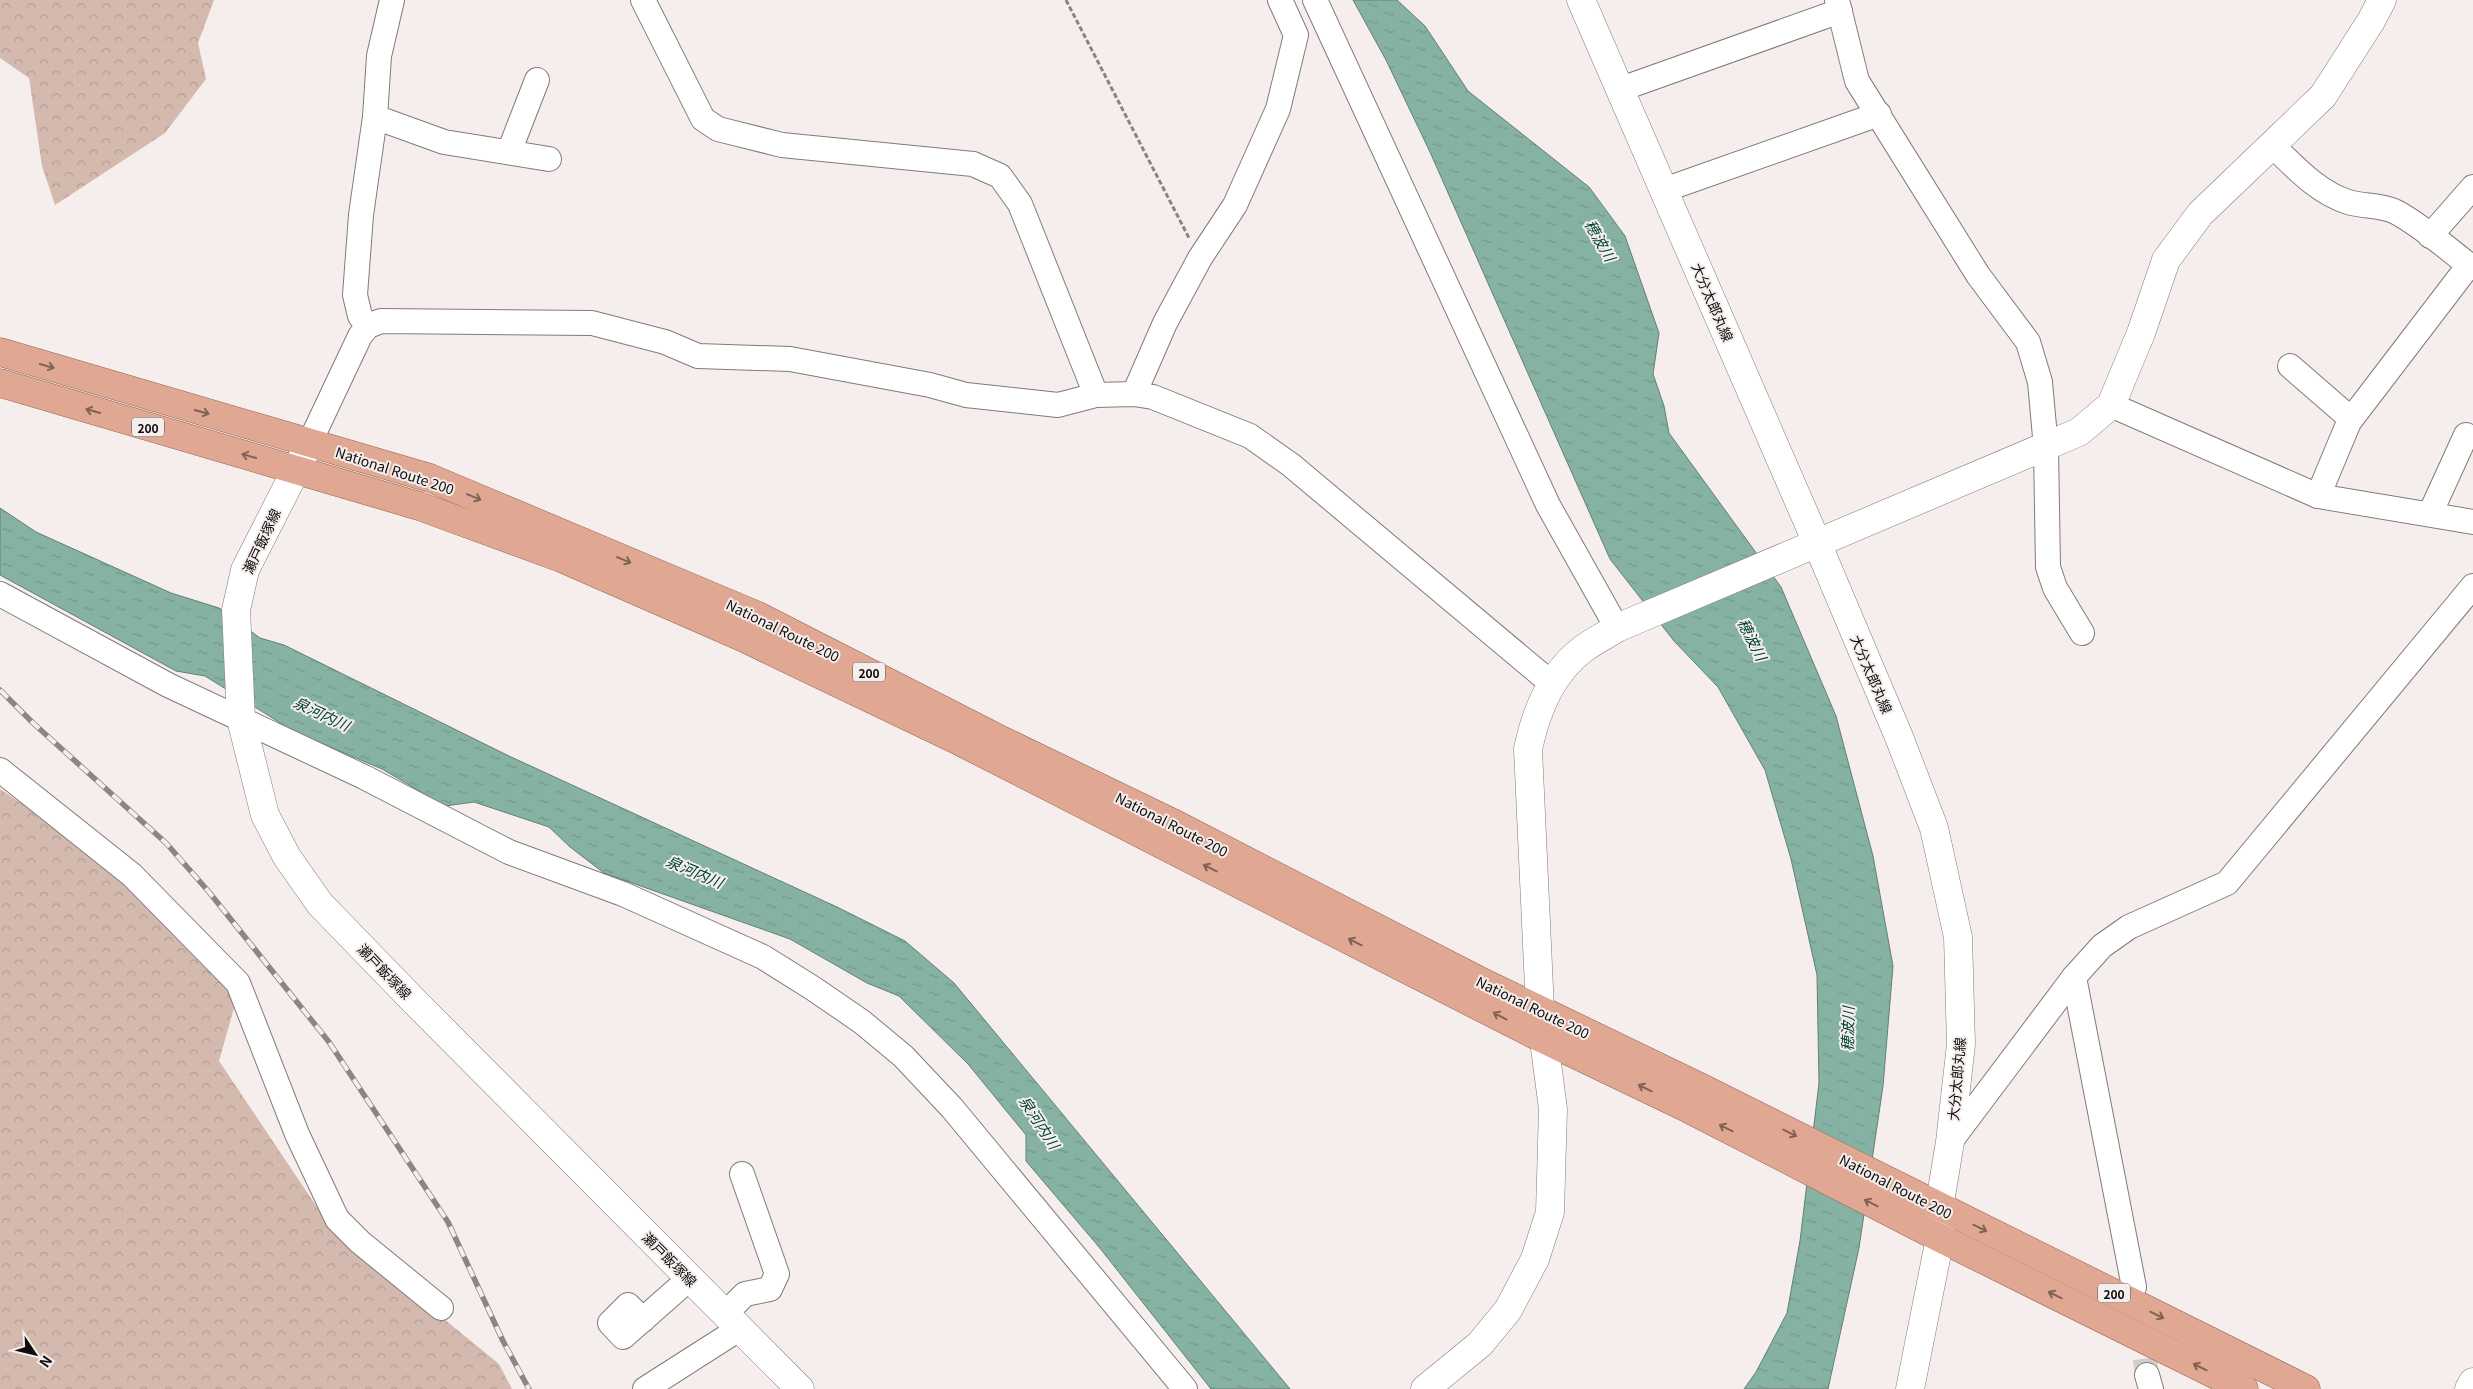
<svg xmlns="http://www.w3.org/2000/svg" width="2473" height="1389" font-family="Georgia,'Noto Sans JP',serif">
<style>
.forest{fill:url(#forest-crowns)}
.water{fill:url(#water-ripples);stroke:#628075}
.lines{fill:none;stroke-linecap:round;stroke-linejoin:round}
.minor-tunnel{stroke:#d2ccca;stroke-width:24;stroke-dasharray:24 12;stroke-linecap:butt}
.minor-casing{stroke:#817b79;stroke-width:26}
.tertiary-casing{stroke:#817b79;stroke-width:29}
.secondary-casing{stroke:#817b79;stroke-width:29}
.trunk-casing{stroke:#926351;stroke-width:29}
.path{stroke:#888482;stroke-width:3;stroke-dasharray:5 2.5;stroke-linecap:butt}
.minor{stroke:#fff;stroke-width:24}
.tertiary{stroke:#fff;stroke-width:28}
.secondary{stroke:#fff;stroke-width:28}
.trunk{stroke:#e0a892;stroke-width:28}
.rail-casing{stroke:#8b8685;stroke-width:5.5}
.rail{stroke:#f5eeec;stroke-width:4;stroke-dasharray:11;stroke-linecap:butt}
.oneway{stroke:#826256}
.labels{text-anchor:middle;dominant-baseline:central;stroke-width:4;stroke-linejoin:round;paint-order:stroke}
.shield{fill:#f5eeec;stroke:#54504f;stroke-width:1}
.shield-label{font-size:12px;font-weight:bold;fill:#0f0d0c}
.street-label{font-size:14px;fill:#0f0d0c;stroke:#f5eeec}
.water-label{font-size:15px;font-style:italic;fill:#014334;stroke:#f5eeec}
</style>
<defs>
<pattern id="forest-crowns" width="20" height="18" patternUnits="userSpaceOnUse" patternTransform="scale(1.25)"><rect width="20" height="18" fill="#d4b9af"/><path d="M2 6a3 3 0 1 1 6 0M12 15a3 3 0 1 1 6 0" fill="none" stroke="#b59e95"/></pattern>
<pattern id="water-ripples" width="26" height="14" patternUnits="userSpaceOnUse" patternTransform="scale(1.25)"><rect width="26" height="14" fill="#85b2a2"/><path d="M2 4q2-2 4 0t4 0M15 11q2-2 4 0t4 0" fill="none" stroke="#72988a"/></pattern>
</defs>
<rect width="100%" height="100%" fill="#f5eeec"/>
<g class="forest">
<path d="M0 0H214L198 43 206 79 165 133 55 205 42 166 29 78 0 58Z"/>
<path d="M0 789 117 868 238 994 219 1061 329 1225 499 1364 512 1389H0Z"/>
</g>
<g class="water">
<path d="M1353 0H1397L1425 26 1468 91 1589 187 1625 236 1659 333 1653 374 1664 406 1669 433 1781 587 1836 716 1873 856 1893 966 1883 1086 1859 1248 1828 1389H1744L1756 1372 1787 1313 1800 1241 1819 1083 1817 975 1791 859 1765 770 1718 687 1674 641 1610 559 1430 152 1386 60Z"/>
<path d="M0 508 36 532 171 593 219 608 260 638 284 645 509 756 837 907 905 941 954 983 1290 1389H1211L1099 1247 1026 1161V1135L968 1064 899 996 867 983 790 939 604 873 570 847 549 827 474 802 445 806 382 769 295 732 205 676 176 671 0 575Z"/>
</g>
<g class="lines">
<path class="minor-tunnel" d="M2140 1323 2147 1375"/>
<defs>
<g id="minor">
<path d="M643 0 703 119 718 129 782 145 973 164 1000 176 1020 204 1096 395"/>
<path d="M1315 0 1548 505 1617 628"/>
<path d="M1837 0 1857 81 1978 275 2028 342 2040 382 2046 448 2048 567 2055 588 2082 633"/>
<path d="M1621 89 1840 11"/>
<path d="M375 117 444 142 549 159"/>
<path d="M2272 145C2295 167 2317 192 2348 202 2364 207 2380 204 2396 212 2421 225 2450 251 2473 268"/>
<path d="M509 152 537 80"/>
<path d="M1664 190 1879 114"/>
<path d="M2430 236 2473 187"/>
<path d="M368 326 360 316 355 295 361 215 375 117 379 56 392 0"/>
<path d="M2290 366 2351 419"/>
<path d="M1134 394 1165 323 1200 258 1235 205 1278 109 1296 35 1280 0"/>
<path d="M2111 405 2318 496 2473 522"/>
<path d="M309 444 360 336 368 326 381 321 592 323 665 342 698 356 790 359 930 385 966 395 1058 405 1096 395 1134 394 1153 397 1250 436 1291 465 1551 683"/>
<path d="M2318 496 2349 422 2469 265"/>
<path d="M2430 514 2466 435"/>
<path d="M0 594 168 685 364 777 509 852 623 894 763 957 814 989 862 1022 903 1056 952 1108 1185 1389"/>
<path d="M0 770 132 875 238 983 297 1134 337 1219 360 1242 441 1308"/>
<path d="M2074 977 2134 1287"/>
<path d="M1950 1142 2074 977 2102 946 2129 927 2227 883 2473 586"/>
<path d="M725 1314 745 1294 770 1289 777 1274 742 1174"/>
<path d="M643 1320 628 1305 610 1323 623 1337 689 1279"/>
<path d="M2147 1375 2151 1389"/>
<path d="M645 1389 739 1329"/>
</g>
<path id="tertiary" d="M1425 1389 1480 1344 1508 1310 1535 1259 1550 1212 1553 1109 1540 1010 1528 749C1536 711 1551 673 1583 649 1594 641 1606 635 1617 628L2079 432 2111 405 2141 333 2166 260 2200 214 2323 96 2371 21 2382 0"/>
<g id="secondary">
<path d="M1581 0 1817 543 1899 737 1934 828 1958 937 1961 1044 1950 1142 1939 1208 1940 1238 1910 1389"/>
<path d="M309 444 245 570 236 610 241 719 265 815 287 857 320 904 414 1001 800 1389"/>
<path d="M2469 1389 2473 1382"/>
</g>
<g id="trunk">
<path d="M0 352 430 478 756 615 997 738 1171 822 1478 980 1700 1087 2306 1389"/>
<path d="M0 383 419 506 561 558 744 638 961 742 1543 1039 1689 1109 1940 1238 2244 1389"/>
</g>
</defs>
<use href="#minor" class="minor-casing"/>
<use href="#tertiary" class="tertiary-casing"/>
<use href="#secondary" class="secondary-casing"/>
<use href="#trunk" class="trunk-casing"/>
<path class="path" d="M1066 0 1189 238"/>
<use href="#minor" class="minor"/>
<use href="#tertiary" class="tertiary"/>
<use href="#secondary" class="secondary"/>
<use href="#trunk" class="trunk"/>
<defs>
<path id="rail" d="M0 690 33 723 166 843 209 892 329 1042 448 1222 503 1341 529 1389"/>
</defs>
<use href="#rail" class="rail-casing"/>
<use href="#rail" class="rail"/>
</g>
<defs><path id="oneway-shaft" d="M-6 0H5M1.5-3L5.5 0L1.5 3" fill="none" stroke-width="1.6" stroke-linecap="round" stroke-linejoin="round" transform="scale(1.25)"/></defs>
<g class="oneway">
<use href="#oneway-shaft" transform="translate(47 366) rotate(16)"/>
<use href="#oneway-shaft" transform="translate(93 411) rotate(-164)"/>
<use href="#oneway-shaft" transform="translate(202 412) rotate(16)"/>
<use href="#oneway-shaft" transform="translate(249 456) rotate(-164)"/>
<use href="#oneway-shaft" transform="translate(474 497) rotate(23)"/>
<use href="#oneway-shaft" transform="translate(624 560) rotate(23)"/>
<use href="#oneway-shaft" transform="translate(1210 868) rotate(-153)"/>
<use href="#oneway-shaft" transform="translate(1355 942) rotate(-153)"/>
<use href="#oneway-shaft" transform="translate(1500 1016) rotate(-152)"/>
<use href="#oneway-shaft" transform="translate(1645 1088) rotate(-154)"/>
<use href="#oneway-shaft" transform="translate(1726 1128) rotate(-153)"/>
<use href="#oneway-shaft" transform="translate(1790 1133) rotate(27)"/>
<use href="#oneway-shaft" transform="translate(1871 1203) rotate(-153)"/>
<use href="#oneway-shaft" transform="translate(1980 1228) rotate(26)"/>
<use href="#oneway-shaft" transform="translate(2055 1295) rotate(-154)"/>
<use href="#oneway-shaft" transform="translate(2157 1315) rotate(26)"/>
<use href="#oneway-shaft" transform="translate(2200 1367) rotate(-154)"/>
</g>
<g class="labels">
<g class="shield">
<rect x="132" y="417.5" width="32" height="19" rx="4"/>
<rect x="853" y="662.5" width="32" height="19" rx="4"/>
<rect x="2098" y="1283.5" width="32" height="19" rx="4"/>
</g>
<g class="shield-label">
<text x="148" y="427">200</text>
<text x="869" y="672">200</text>
<text x="2114" y="1293">200</text>
</g>
<g class="street-label">
<text transform="translate(1713 302) rotate(67)">大分太郎丸線</text>
<text transform="translate(395 470) rotate(18)">National Route 200</text>
<text transform="translate(261 541) rotate(-65)">瀬戸飯塚線</text>
<text transform="translate(783 630) rotate(26)">National Route 200</text>
<text transform="translate(1872 674) rotate(67)">大分太郎丸線</text>
<text transform="translate(1172 824) rotate(27)">National Route 200</text>
<text transform="translate(385 971) rotate(46)">瀬戸飯塚線</text>
<text transform="translate(1533 1007) rotate(26)">National Route 200</text>
<text transform="translate(1956 1079) rotate(-85)">大分太郎丸線</text>
<text transform="translate(1896 1186) rotate(27)">National Route 200</text>
<text transform="translate(670 1259) rotate(45)">瀬戸飯塚線</text>
</g>
<g class="water-label">
<text transform="translate(1601 240) rotate(60)">穂波川</text>
<text transform="translate(1753 639) rotate(63)">穂波川</text>
<text transform="translate(322 713) rotate(25)">泉河内川</text>
<text transform="translate(695 871) rotate(23)">泉河内川</text>
<text transform="translate(1847 1029) rotate(-89)">穂波川</text>
<text transform="translate(1040 1122) rotate(57)">泉河内川</text>
</g>
</g>
<g transform="translate(35 1354) rotate(125)" stroke="#f5eeec" stroke-width="4" paint-order="stroke">
<path d="M0-4L9 19L0 12L-9 19Z" fill="#0f0d0c"/>
<text y="-8" font-size="14" font-weight="bold" text-anchor="middle" fill="#0f0d0c">N</text>
</g>
</svg>
